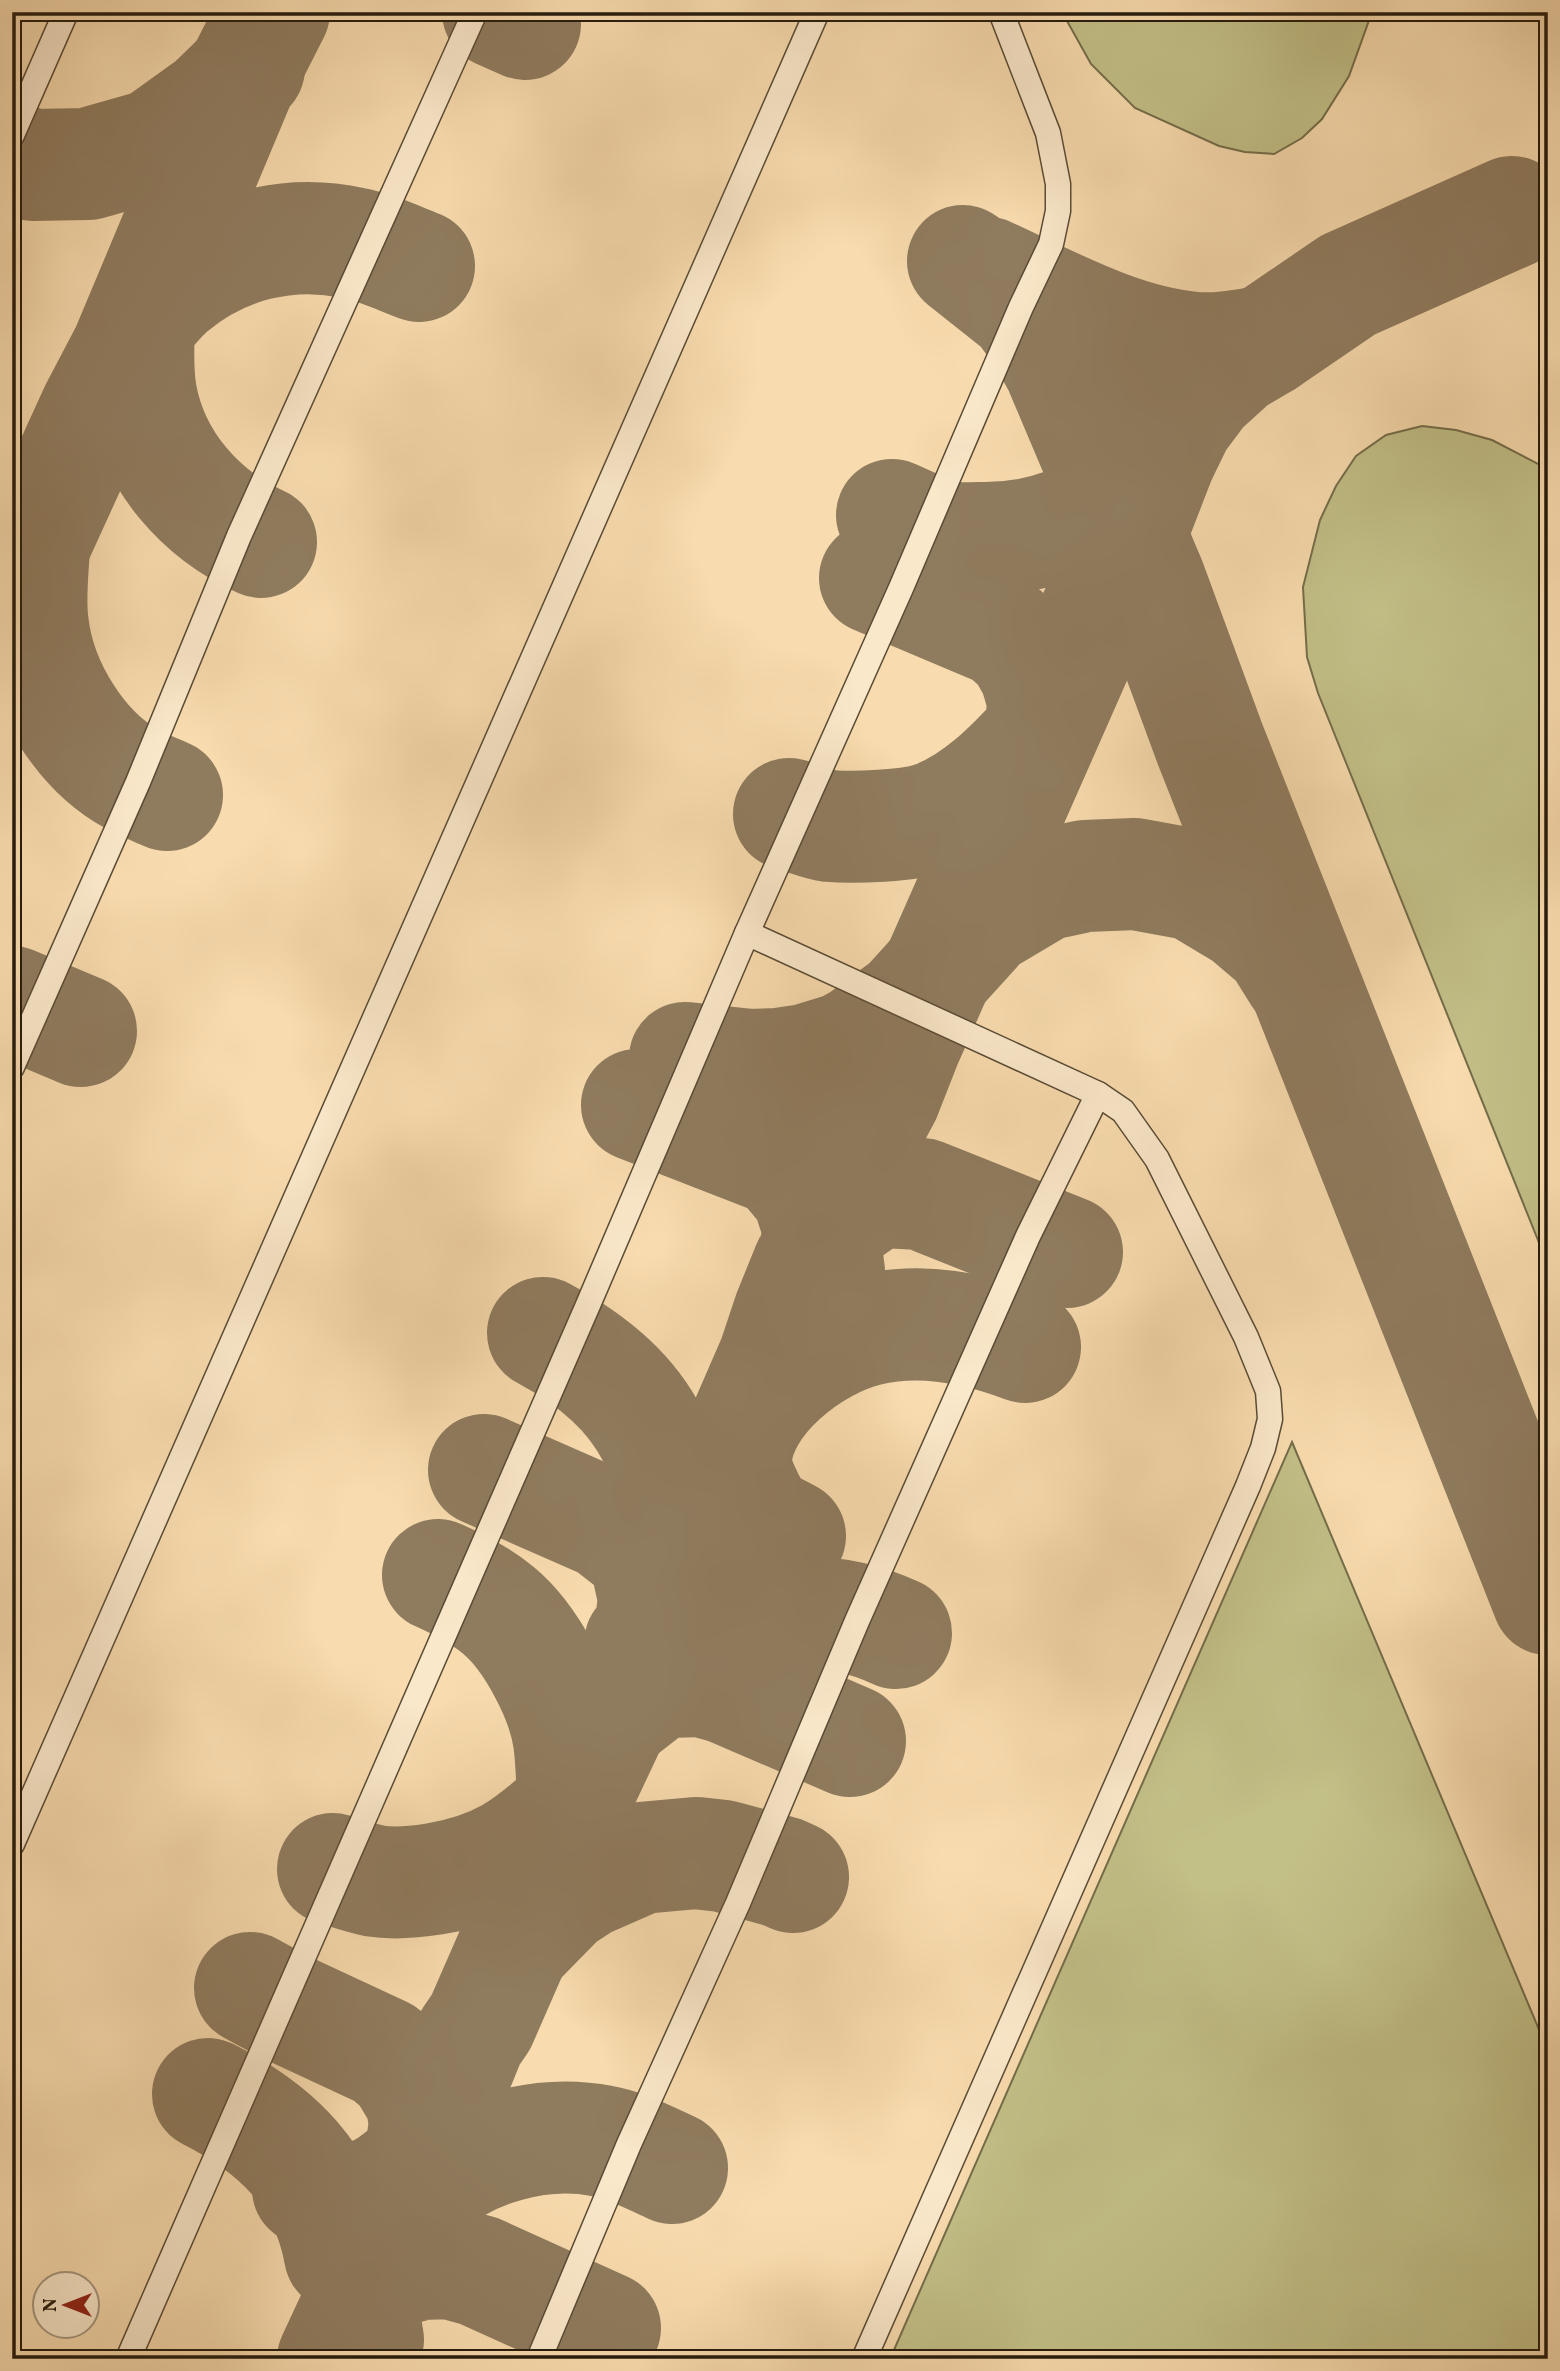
<svg xmlns="http://www.w3.org/2000/svg" width="1560" height="2371" font-family="Vollkorn,serif">
<style>
.green{fill:#c2bf87;stroke:#746d4a;stroke-width:2}
.lines{fill:none;stroke-linecap:round;stroke-linejoin:round}
.taxiway{stroke:#8f7b5e;stroke-width:112}
.service-casing{stroke:#5a4b36;stroke-width:27}
.service{stroke:#fae8ca;stroke-width:24}
</style>
<rect width="100%" height="100%" fill="#f8dbae"/>
<filter id="stains"><feTurbulence type="fractalNoise" baseFrequency=".00286" numOctaves="4"/><feColorMatrix values="0 0 0 0 .2 0 0 0 0 .09 0 0 0 0 .02 0 0 0 .5 -.17"/></filter>
<radialGradient id="worn" r=".72"><stop offset=".6" stop-color="#630" stop-opacity="0"/><stop offset="1" stop-color="#630" stop-opacity=".3"/></radialGradient>
<g class="green">
<path d="M1062 12H1372L1349 76 1322 119 1302 138 1274 154 1245 152 1219 146 1135 108 1091 64Z"/>
<path d="M1422 426 1456 430 1492 440 1548 469V1265L1318 693 1307 657 1303 587 1320 520 1336 486 1356 456 1386 435Z"/>
<path d="M1292 1442 1548 2051V2359H890Z"/>
</g>
<g class="lines">
<g class="taxiway">
<path d="M498 12 525 24"/>
<path d="M12 158 32 165 88 164 155 145 212 104 249 68"/>
<path d="M963 261 1021 307 1043 337 1059 366 1150 581 1210 744 1548 1599"/>
<path d="M988 273C1053 303 1123 342 1196 348 1220 350 1243 345 1266 341"/>
<path d="M892 515C909 522 928 532 947 537 957 539 969 538 979 538 1052 540 1112 510 1160 458"/>
<path d="M261 542C201 515 153 461 141 394 137 371 138 347 139 324 149 312 160 298 172 288 222 246 288 229 353 243 375 247 398 258 419 266"/>
<path d="M34 545C33 571 29 599 33 626 40 684 80 751 132 779 143 785 156 790 167 795"/>
<path d="M12 599 34 545 96 409 127 350 243 73 274 12"/>
<path d="M789 814C802 817 816 824 830 826 854 828 909 826 932 818 976 802 1010 767 1041 733L1043 699 1035 672 1022 649 1003 632 875 578"/>
<path d="M12 1002 81 1031"/>
<path d="M685 1058 749 1065 779 1064 806 1060 845 1048 861 1039 907 1005 984 920 1043 885 1085 876 1135 874 1195 885 1245 915 1279 944 1299 976"/>
<path d="M637 1105 781 1161 807 1192 818 1226 815 1263"/>
<path d="M829 1272 825 1241 839 1218 870 1196 884 1192 922 1194 1067 1252"/>
<path d="M543 1333C652 1392 683 1464 676 1586"/>
<path d="M484 1470 607 1524 639 1549 646 1561 654 1598 650 1632 640 1643"/>
<path d="M790 1536C782 1531 769 1526 762 1520 755 1513 749 1501 745 1492 741 1484 736 1472 736 1462 737 1401 813 1343 868 1330 922 1317 975 1328 1025 1347"/>
<path d="M850 1741 727 1688 702 1681 667 1682 650 1689 614 1717C623 1706 634 1696 643 1684 646 1680 646 1674 650 1670 657 1661 671 1654 680 1648 744 1606 828 1601 896 1633"/>
<path d="M333 1869C347 1873 361 1878 375 1881 394 1884 415 1882 434 1879 497 1869 527 1847 573 1804 572 1783 572 1761 569 1740 563 1698 531 1637 498 1610 481 1596 458 1584 438 1575"/>
<path d="M514 1946 561 1898 584 1883 641 1858 696 1853 723 1856 782 1872 793 1877"/>
<path d="M250 1988 283 2006 384 2053 403 2069 421 2099 425 2123 420 2159C399 2178 377 2199 347 2197 333 2196 321 2191 308 2189"/>
<path d="M208 2094C277 2129 326 2176 340 2255"/>
<path d="M391 2233C401 2220 411 2203 423 2191 470 2149 541 2129 602 2141 626 2145 650 2158 672 2168"/>
<path d="M368 2340 364 2316V2292L395 2271 421 2264 450 2263 479 2271 605 2328"/>
<path d="M333 2359 391 2234 470 2038 481 2022 540 1887 573 1804 614 1717 650 1632 676 1582 709 1493 734 1450 774 1358 789 1313 808 1266 815 1263 870 1124 885 1096 905 1045 1131 533 1160 458 1178 421 1202 389 1234 360 1266 341 1348 285 1512 212"/>
</g>
<defs>
<g id="service">
<path d="M12 135 66 12"/>
<path d="M747 933 1098 1094 1123 1111 1157 1159 1246 1337 1268 1391 1270 1419 1263 1448 1248 1486 864 2359"/>
<path d="M12 1067 138 782 239 536 475 12"/>
<path d="M12 1844 817 12"/>
<path d="M128 2359 588 1305 747 933 901 588 1021 307 1051 244 1058 211V184L1048 133 1001 12"/>
<path d="M539 2359 629 2144 738 1903 857 1621 1028 1236 1098 1094"/>
</g>
</defs>
<use href="#service" class="service-casing"/>
<use href="#service" class="service"/>
</g>
<rect width="1560" height="2371" fill="none" stroke="#f8dbae" stroke-width="42"/>
<rect x="14" y="14" width="1532" height="2343" fill="none" stroke="#261b0e" stroke-width="3.5"/>
<rect x="21" y="21" width="1518" height="2329" fill="none" stroke="#261b0e" stroke-width="2"/>
<g transform="translate(66 2305) rotate(270)"><circle r="33" fill="#fae8ca" stroke="#a5967f" stroke-width="2"/>
<path d="M0-5L12 26L0 18L-12 26Z" fill="#8f2418"/>
<text y="-10" font-size="19" font-weight="bold" text-anchor="middle" fill="#261b0e">N</text>
</g>
<rect width="100%" height="100%" filter="url(#stains)"/>
<rect width="100%" height="100%" fill="url(#worn)"/>
</svg>
